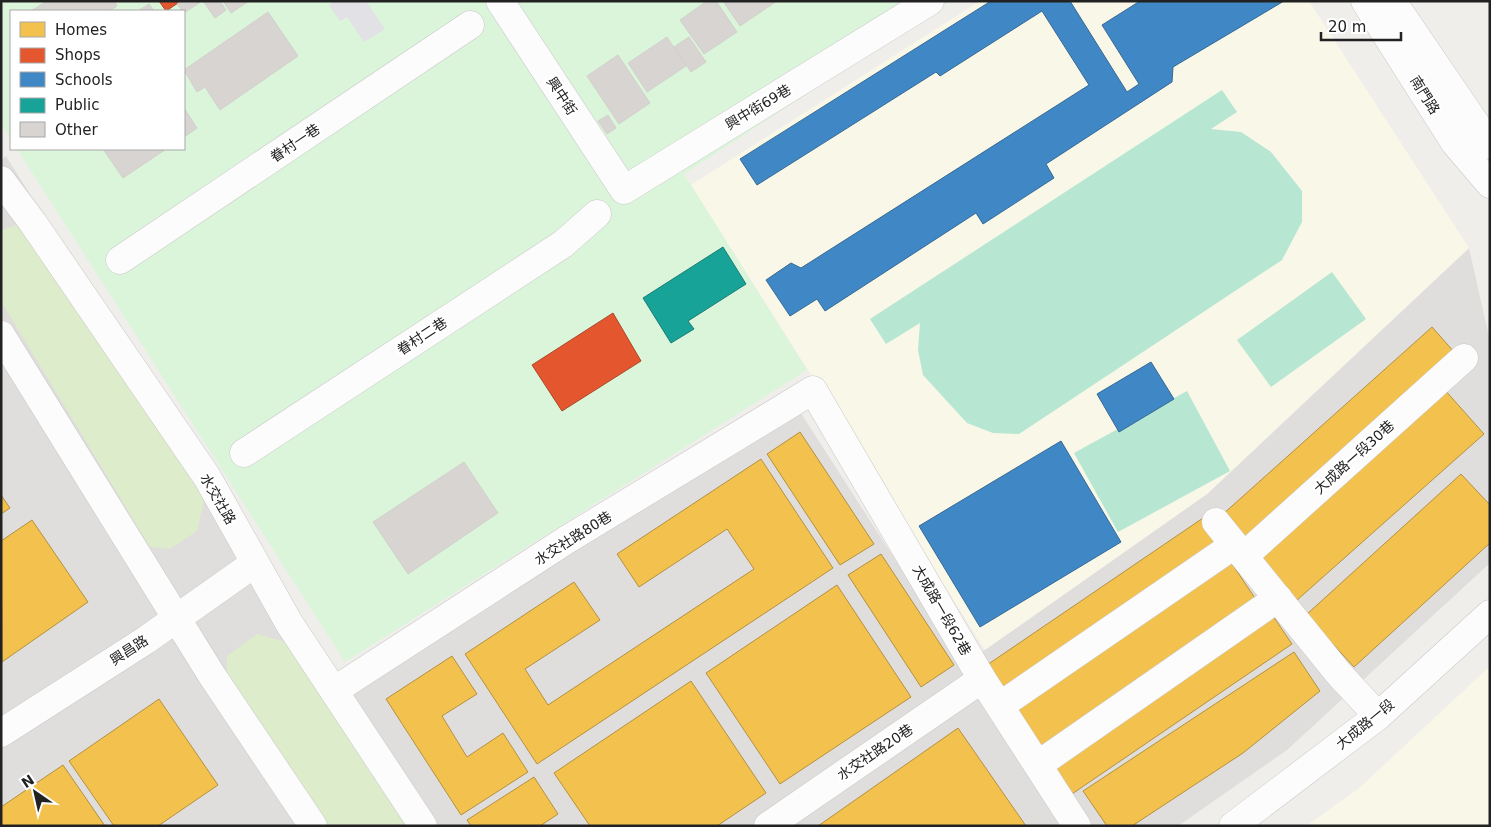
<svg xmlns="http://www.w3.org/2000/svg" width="1491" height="827" font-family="'DejaVu Sans','Noto Sans TC',sans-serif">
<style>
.residential{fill:#dfdedc}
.education{fill:#f8f7e8}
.grass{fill:#ddeccb}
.park{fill:#daf5da}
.pitch{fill:#b7e6d2}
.plaza{fill:#e2e1e5}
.homes{fill:#f2c14e;stroke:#b49141}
.shops{fill:#e4572e;stroke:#aa472a}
.schools{fill:#3f88c5;stroke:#366994}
.public{fill:#17a398;stroke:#1a7c75}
.building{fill:#d7d4d2;stroke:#d3d0cc}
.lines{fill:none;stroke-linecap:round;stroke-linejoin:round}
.minor-casing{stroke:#c9c8c7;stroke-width:29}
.minor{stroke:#fdfcfc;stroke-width:28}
.labels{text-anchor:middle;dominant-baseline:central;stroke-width:5;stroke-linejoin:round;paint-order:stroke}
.street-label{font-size:14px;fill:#222;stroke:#fff}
</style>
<rect width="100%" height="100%" fill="#f0eeeb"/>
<path class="residential" d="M6 156 207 477 340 696 795 404 963 665 1207 494 1469 248 1490 341V563L1287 750 1178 826H1V160Z"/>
<g class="education">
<path d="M980 1H1309L1469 248 1207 494 985 650 691 185Z"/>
<path d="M1490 666V826H1306L1358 789Z"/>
</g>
<g class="grass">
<path d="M20 224 205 496 197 531 170 549 150 547 1 301V230Z"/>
<path d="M257 634 285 642 409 826H323L227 676V656Z"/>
</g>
<path class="park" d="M1 1H950L684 174 807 370 345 662 17 149H184V11H11V140L1 124Z"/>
<g class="pitch">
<path d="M1222 90 1237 112 1211 129 1241 132 1271 152 1302 191V222L1282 260 1019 434 993 433 967 423 923 375 918 350 920 323 886 344 870 319Z"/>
<path d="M1332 272 1366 319 1271 387 1237 340Z"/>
<path d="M1187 391 1230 471 1118 532 1074 453Z"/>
</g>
<path class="plaza" d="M335 1H366L385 29 364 42 347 17 340 21 329 5Z"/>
<g class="homes">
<path d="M1432 327 1455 353 1245 540 1222 515Z"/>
<path d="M1444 389 1484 434 1296 601 1256 555Z"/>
<path d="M800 432 874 544 840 565 767 454Z"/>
<path d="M761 459 833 568 537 764 465 654 574 582 600 620 525 669 548 705 754 569 727 529 639 587 617 554Z"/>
<path d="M1461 474 1490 505V543L1354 667 1306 615Z"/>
<path d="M1 495 10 508 1 514Z"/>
<path d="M1203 518 1220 543 1002 693 984 667Z"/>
<path d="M32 520 88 602 2 662 1 541Z"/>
<path d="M881 554 954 665 921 687 848 575Z"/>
<path d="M1230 561 1257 601 1037 752 1009 712Z"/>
<path d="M837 585 911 697 780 784 706 673Z"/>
<path d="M1273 616 1292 644 1069 796 1050 767Z"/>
<path d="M1294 652 1320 691 1243 753 1132 826H1107L1083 791Z"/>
<path d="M452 656 477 694 442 716 467 757 503 733 528 772 461 815 386 699Z"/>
<path d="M691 681 766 793 717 826H590L554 773Z"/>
<path d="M159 699 218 785 158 826H114L69 761Z"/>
<path d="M958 728 1026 826H818Z"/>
<path d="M63 765 105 826H1V807Z"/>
<path d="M534 777 558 814 540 826H471L467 820Z"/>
</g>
<g class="shops">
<path d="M159 1H181L166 11Z"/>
<path d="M613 313 641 361 562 411 532 365Z"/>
</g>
<g class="schools">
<path d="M991 1H1070L1127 92 1139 84 1102 25 1140 1H1284L1173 67 1172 82 1046 164 1054 178 983 224 976 213 825 311 817 299 790 316 766 280 791 263 801 268 1089 85 1042 11 940 76 936 72 757 185 740 159Z"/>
<path d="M1151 362 1174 399 1119 432 1097 394Z"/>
<path d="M1061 441 1121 542 980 627 919 526Z"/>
</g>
<path class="public" d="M723 247 746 284 688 321 694 329 671 343 643 298Z"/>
<g class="building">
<path d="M47 1H114L117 6 109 11H31Z"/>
<path d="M181 1H202L184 13 177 4Z"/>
<path d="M203 1H220L226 10 215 18Z"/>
<path d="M223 1H249L231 13Z"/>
<path d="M707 1H716L737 32 704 54 680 20Z"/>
<path d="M723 1H777L740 26Z"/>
<path d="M149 4 154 11H138Z"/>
<path d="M268 12 298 56 220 110 205 87 197 92 184 70Z"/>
<path d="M667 37 686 66 647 92 628 63Z"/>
<path d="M689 37 706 62 691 72 674 47Z"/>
<path d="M618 55 650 103 619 124 587 76Z"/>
<path d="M184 108 197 128 184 137Z"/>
<path d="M608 115 616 128 607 134 598 121Z"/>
<path d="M103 149H166L123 178Z"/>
<path d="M464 462 498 513 408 574 373 522Z"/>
</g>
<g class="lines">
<defs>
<g id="minor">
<path d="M500 1 624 190 930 1"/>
<path d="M1365 1 1455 143 1490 184"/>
<path d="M1392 1 1490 145"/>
<path d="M1 180 33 223 207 477 289 623 423 826"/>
<path d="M120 260 470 25"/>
<path d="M1 335 211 674 313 826"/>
<path d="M244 453 563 244 597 214"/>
<path d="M1216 522 1339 674 1378 716"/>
<path d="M1244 556 1464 358"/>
<path d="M335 690 568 539 813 390 982 679 1077 826"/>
<path d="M1004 703 1234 545"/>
<path d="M1 733 146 640 255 563"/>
<path d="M1042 762 1278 598"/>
<path d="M768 826 982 679"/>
<path d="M1233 826 1378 716 1490 614"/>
</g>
</defs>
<use href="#minor" class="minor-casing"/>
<use href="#minor" class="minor"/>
</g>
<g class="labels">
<g class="street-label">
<text transform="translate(1425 95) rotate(58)">南門路</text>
<text transform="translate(562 96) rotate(57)">興中街</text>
<text transform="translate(758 107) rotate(-31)">興中街69巷</text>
<text transform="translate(295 143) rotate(-34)">眷村一巷</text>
<text transform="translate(422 336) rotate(-33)">眷村二巷</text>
<text transform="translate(1354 457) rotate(-42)">大成路一段30巷</text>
<text transform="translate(218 499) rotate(60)">水交社路</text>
<text transform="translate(573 538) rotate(-32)">水交社路80巷</text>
<text transform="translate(942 610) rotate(60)">大成路一段62巷</text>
<text transform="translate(129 650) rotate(-33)">興昌路</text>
<text transform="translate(1365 724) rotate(-39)">大成路一段</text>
<text transform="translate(875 752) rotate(-34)">水交社路20巷</text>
</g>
</g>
<rect width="1491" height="827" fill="none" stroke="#222222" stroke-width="5"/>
<rect x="10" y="10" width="175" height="140" fill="#ffffff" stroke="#a7a7a7"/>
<rect x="20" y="22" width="25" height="15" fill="#f2c14e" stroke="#a7a7a7"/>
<text x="55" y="35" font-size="15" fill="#222222">Homes</text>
<rect x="20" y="48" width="25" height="15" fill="#e4572e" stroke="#a7a7a7"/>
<text x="55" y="60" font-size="15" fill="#222222">Shops</text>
<rect x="20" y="72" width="25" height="15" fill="#3f88c5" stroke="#a7a7a7"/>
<text x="55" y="85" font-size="15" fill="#222222">Schools</text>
<rect x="20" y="98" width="25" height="15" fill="#17a398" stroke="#a7a7a7"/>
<text x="55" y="110" font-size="15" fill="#222222">Public</text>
<rect x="20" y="122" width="25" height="15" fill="#d7d4d2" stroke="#a7a7a7"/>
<text x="55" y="135" font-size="15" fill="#222222">Other</text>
<g transform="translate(35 792) rotate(326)" stroke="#ffffff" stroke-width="4" paint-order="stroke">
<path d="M0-4L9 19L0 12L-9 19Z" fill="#222222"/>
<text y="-8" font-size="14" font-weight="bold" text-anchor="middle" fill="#222222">N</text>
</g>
<path d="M1321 32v8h80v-8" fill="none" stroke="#222222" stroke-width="2.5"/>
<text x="1328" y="32" font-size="15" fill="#222222" stroke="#ffffff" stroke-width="4" paint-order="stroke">20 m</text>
</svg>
